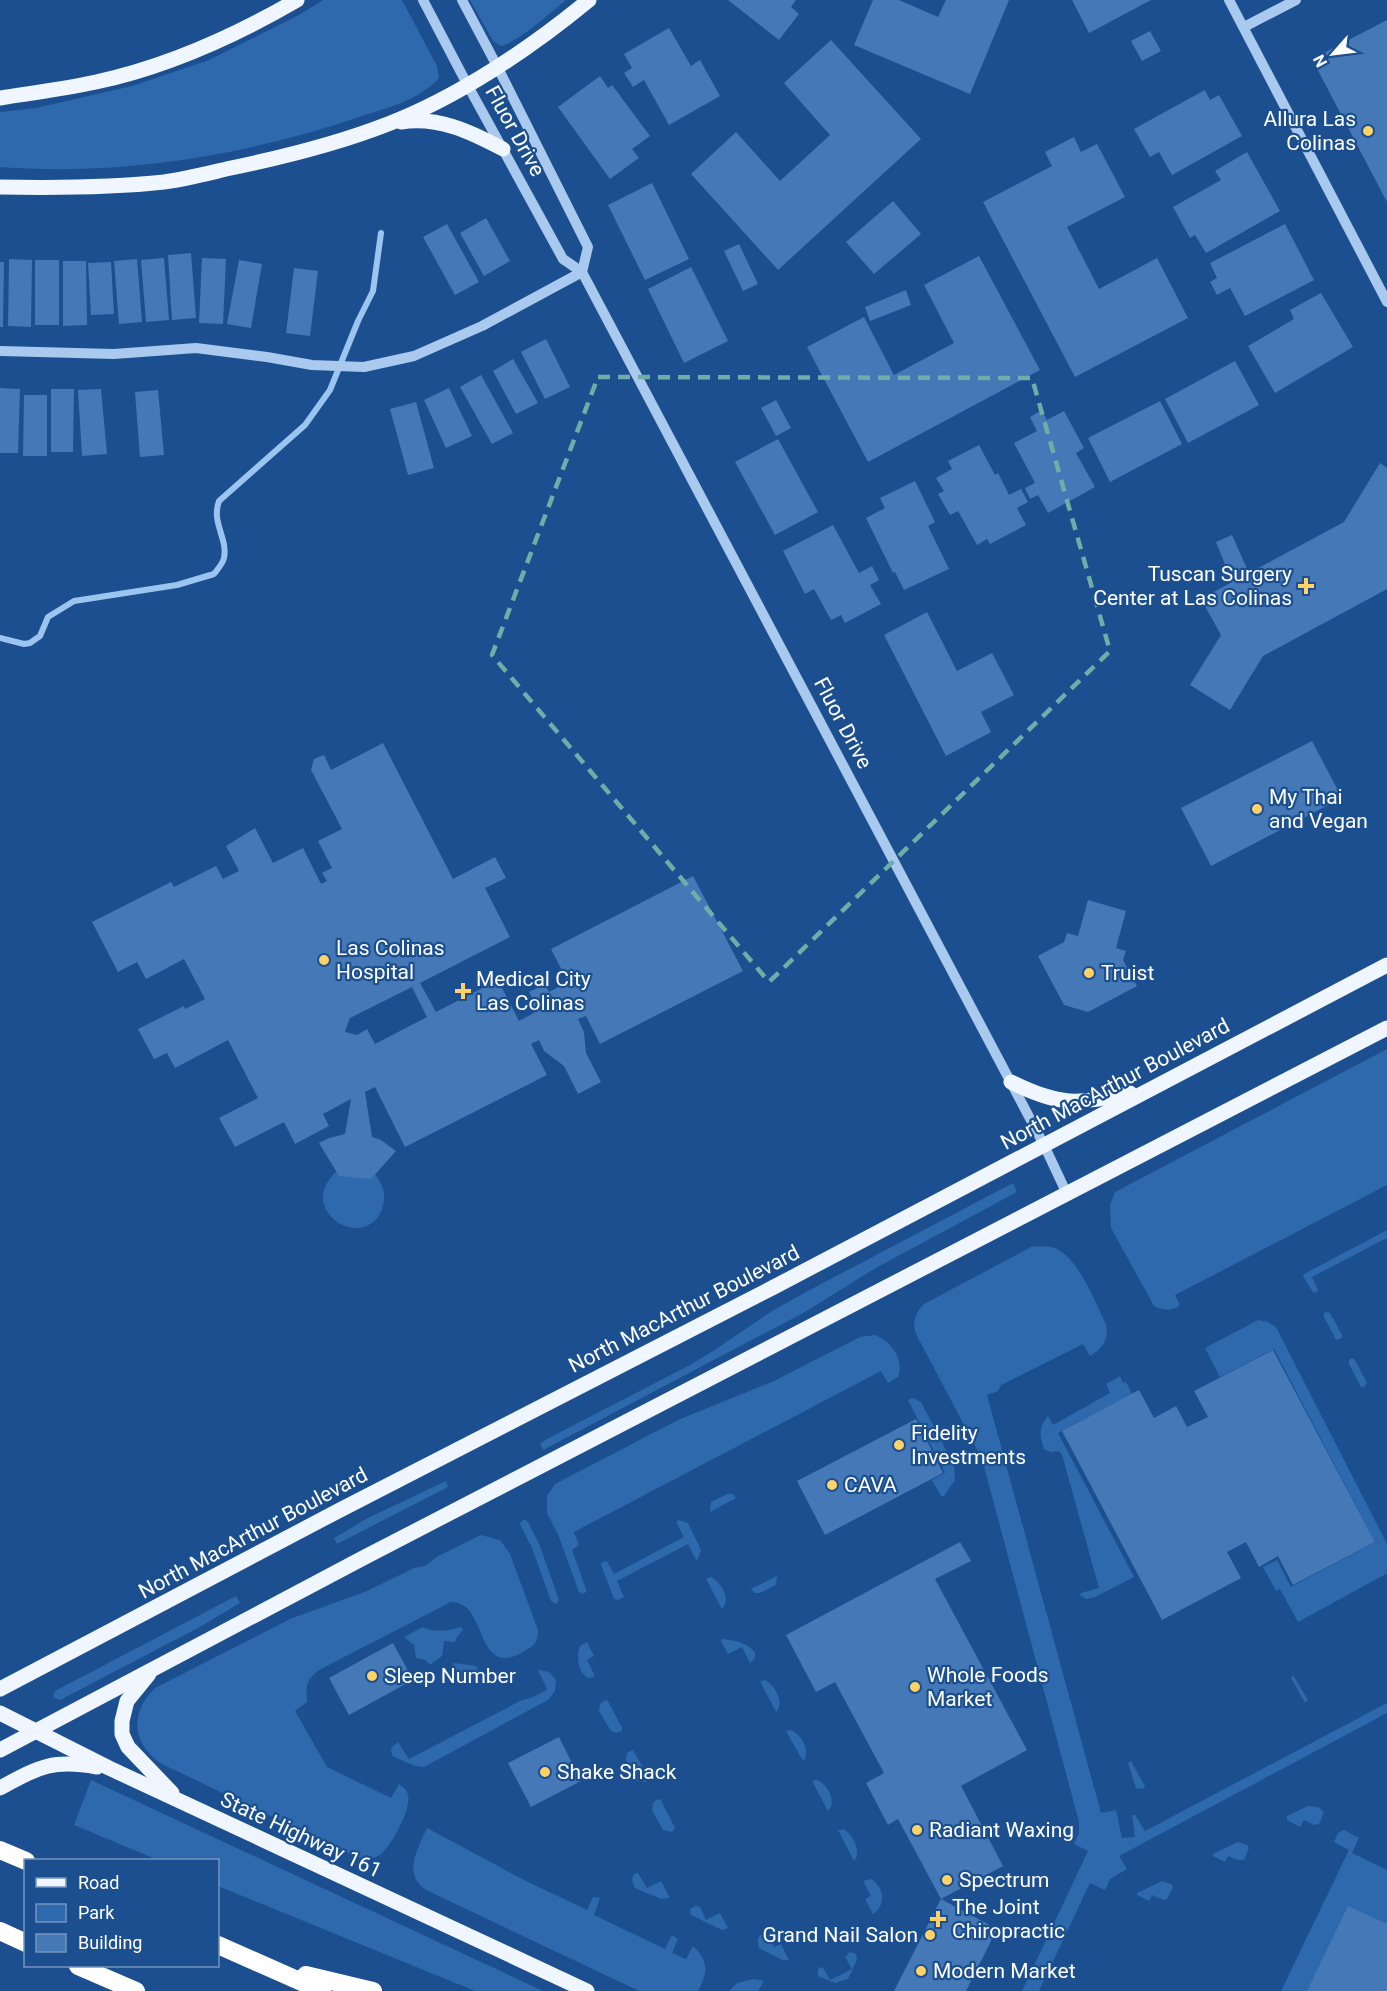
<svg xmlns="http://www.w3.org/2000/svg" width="1387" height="1991" font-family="Roboto,sans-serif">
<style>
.green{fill:#2e69ad}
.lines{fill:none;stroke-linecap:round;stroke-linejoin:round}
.stream{stroke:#9cc4f0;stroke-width:6}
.building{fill:#4478b7;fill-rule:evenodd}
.minor{stroke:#a9c9ee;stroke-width:10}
.major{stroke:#f0f6ff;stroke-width:15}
.highway{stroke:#fff;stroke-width:18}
.marked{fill:none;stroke:#6fada8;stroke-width:4.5;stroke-dasharray:12 8;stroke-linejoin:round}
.poi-dot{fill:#ffd166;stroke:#1b4f8f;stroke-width:2}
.labels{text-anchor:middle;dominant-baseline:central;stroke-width:4.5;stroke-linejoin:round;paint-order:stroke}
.poi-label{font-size:21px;fill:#fff;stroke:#1b4f8f;text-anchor:start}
.street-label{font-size:21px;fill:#fff;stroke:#1b4f8f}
</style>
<rect width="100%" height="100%" fill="#1b4f8f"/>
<g class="green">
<path d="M323 0H402L437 66 439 78C418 101 387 108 359 117 244 156 121 176 0 167V112L36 108 132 86 209 60 299 15Z"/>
<path d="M470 0H566C552 12 518 42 501 46L493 41Z"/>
<path d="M1387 1049V1185L1175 1295 1180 1305C1172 1312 1162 1310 1154 1306L1111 1228 1110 1205 1115 1192Z"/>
<path d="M337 1171 375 1174C383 1185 387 1195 382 1209 365 1254 293 1210 337 1171Z"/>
<path d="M1013 1183 1017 1192 874 1269 805 1312 543 1450 540 1444 545 1440 690 1365 713 1351 772 1311 806 1292Z"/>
<path d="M1387 1230V1238L1312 1277 1318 1290 1315 1293 1312 1291 1303 1276 1304 1274Z"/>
<path d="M1033 1246C1038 1247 1046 1246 1052 1247 1077 1254 1095 1302 1106 1324 1109 1338 1103 1349 1090 1356L1083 1344 1001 1385 998 1391 987 1395 1101 1813 1116 1810 1122 1838 1135 1837 1132 1815H1135L1145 1831 1387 1703V1713L1119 1856 1127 1869 1110 1879 1105 1890 1090 1883 1039 1991H1022L1088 1851 1074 1844 1079 1833V1822L982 1459 916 1334C912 1321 915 1314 924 1304Z"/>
<path d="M1327 1312 1330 1313 1342 1335V1338L1336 1340 1324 1317V1313Z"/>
<path d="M1258 1320 1268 1322 1276 1327 1387 1544V1573L1384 1575 1298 1622 1280 1589 1276 1591 1263 1567 1277 1560 1291 1587 1375 1542 1274 1349 1220 1377 1205 1348Z"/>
<path d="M875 1335C891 1341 905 1360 898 1377L888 1383 881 1371 574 1532 579 1545 572 1550 586 1589V1592L583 1594 579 1592 559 1537 547 1513V1496L555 1484 678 1420 774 1381 860 1337Z"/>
<path d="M1352 1358 1355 1360 1367 1383 1364 1387H1361L1349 1364V1360Z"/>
<path d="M1120 1376 1123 1383 1126 1382 1132 1394 1058 1433 1134 1577 1095 1597 1086 1599 1080 1595 1081 1593 1099 1588 1062 1455 1059 1451 1051 1452 1044 1449C1039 1436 1039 1426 1048 1416L1053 1425 1110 1393 1106 1384Z"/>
<path d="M913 1398 921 1402 954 1465 955 1480 944 1496H941L932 1480 945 1473 908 1400Z"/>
<path d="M446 1481 448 1487 337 1544 334 1538 368 1518Z"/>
<path d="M727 1494H733L736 1498 710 1512 711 1502Z"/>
<path d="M524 1519 528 1522 540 1546 559 1600 556 1604 551 1601 532 1548 521 1526 520 1523Z"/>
<path d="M679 1520 688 1523 701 1550 698 1559 696 1560 688 1544 617 1581 624 1597 618 1600 614 1599 601 1565 602 1562 607 1561 614 1574 684 1537 676 1522Z"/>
<path d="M481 1535 500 1540 510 1554 538 1630C538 1639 536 1645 528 1649 521 1653 513 1658 506 1658 477 1659 483 1601 451 1602L319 1670C305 1682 306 1685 307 1702L295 1711 327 1767 391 1798 399 1784C403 1787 407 1790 408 1795 412 1808 390 1850 378 1856 371 1860 363 1858 356 1857L162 1764C132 1745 129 1713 155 1688L290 1619 367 1591 414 1568 425 1566 438 1556Z"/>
<path d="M777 1576 776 1585 760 1593H755L751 1589Z"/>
<path d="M711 1577C722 1583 731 1600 722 1609L706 1579Z"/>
<path d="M236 1596 240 1603 198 1628 60 1700 54 1698 53 1696 55 1691Z"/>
<path d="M423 1627C434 1633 449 1631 461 1627L463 1630 457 1637 455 1642 444 1641 442 1656 430 1665 425 1660 416 1658 414 1645 404 1637Z"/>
<path d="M723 1639C734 1640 749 1643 755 1653V1658L750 1663 742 1647 728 1654 721 1641Z"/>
<path d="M587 1642 594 1656 587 1660 594 1674V1677L588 1678C578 1672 576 1656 580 1646Z"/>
<path d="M454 1663 476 1666 478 1670V1675L458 1685 450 1672Z"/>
<path d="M538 1670 549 1672 556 1680 555 1691 548 1700 424 1767 415 1766 392 1756 391 1748 398 1742 409 1759 522 1700 531 1698 545 1691 547 1689Z"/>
<path d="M1293 1675 1308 1700 1305 1703 1291 1678Z"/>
<path d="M765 1680C775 1685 785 1703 776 1712L760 1681Z"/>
<path d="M605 1700 608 1701 622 1728V1731L616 1733 611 1731 599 1711 600 1704Z"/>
<path d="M791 1730C802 1734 811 1753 803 1761L786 1731Z"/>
<path d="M633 1750 649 1778 646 1782 637 1781 626 1760 627 1753Z"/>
<path d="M1131 1761 1145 1786 1143 1789 1136 1788 1128 1763Z"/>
<path d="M91 1780 543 1991H475L218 1886V1860H158L74 1825Z"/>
<path d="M817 1780C828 1784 837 1803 828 1811L812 1781Z"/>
<path d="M658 1799 661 1800 675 1828 672 1832 663 1830 652 1810 653 1803Z"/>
<path d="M1308 1806 1318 1807 1324 1812 1319 1824 1314 1825 1304 1820 1300 1827 1287 1820V1816Z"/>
<path d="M427 1828 524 1880 587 1910 593 1897 600 1898 594 1915 665 1949 672 1935 678 1939 672 1953 686 1959 693 1946C709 1961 708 1973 698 1991H639L426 1890C402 1874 418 1848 427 1828Z"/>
<path d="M843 1829C853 1834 862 1852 854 1861L838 1830Z"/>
<path d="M1344 1830 1359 1838 1352 1853 1387 1870V1927L1310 1991H1281L1349 1850 1334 1842 1338 1833Z"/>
<path d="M1238 1842 1247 1845 1249 1848 1244 1860H1238L1228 1856 1225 1862 1213 1856V1854Z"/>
<path d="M638 1873 647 1888 661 1881 670 1898 661 1899 635 1888 632 1880 634 1874Z"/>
<path d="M871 1879C884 1887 887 1905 873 1914L865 1899 871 1896 863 1881Z"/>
<path d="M1162 1881 1171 1884 1173 1887 1167 1899 1163 1900 1152 1895 1149 1901 1137 1895V1893Z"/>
<path d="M695 1906 700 1907 706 1920 720 1913 728 1928 722 1930 691 1915 690 1909Z"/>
<path d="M763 1934H767L774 1947 781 1944 789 1960H782L759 1948C757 1942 757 1936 763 1934Z"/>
<path d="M850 1952 856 1954 857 1960 848 1979 835 1983 818 1976V1969L821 1967 823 1968 830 1980 852 1969 845 1957Z"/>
<path d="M754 1979 764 1981 758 1991H729L737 1983Z"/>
</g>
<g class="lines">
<path class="stream" d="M0 638 24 644 30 643 40 636 48 617 74 601 177 585 214 574C218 569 223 563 224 558 228 538 211 523 219 501L305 425 330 390 358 321 373 291 381 233"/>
</g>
<g class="building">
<path d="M728 0H796L791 7 799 14 779 40Z"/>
<path d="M873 0H899L938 17 946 0H1009L970 94 854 45Z"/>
<path d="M1072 0H1151L1089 33Z"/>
<path d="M1387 20V202L1312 59Z"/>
<path d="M669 28 691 66 700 60 720 96 669 125 644 80 633 87 624 73 632 68 624 54Z"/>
<path d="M1150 31 1161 51 1142 61 1131 41Z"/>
<path d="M831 40 921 139 778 270 691 174 736 132 780 181 830 135 784 83Z"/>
<path d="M600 76 608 88 612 85 650 136 632 149 639 158 610 179 558 107Z"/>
<path d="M1205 90 1210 100 1219 95 1242 136 1172 175 1159 152 1150 157 1134 129Z"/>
<path d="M1074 137 1081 152 1097 144 1125 197 1067 227 1099 289 1157 258 1188 318 1075 377 983 202 1052 166 1045 152Z"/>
<path d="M1247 152 1280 211 1206 253 1195 235 1190 238 1173 207 1221 180 1215 171Z"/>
<path d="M652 183 689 259 645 280 608 205Z"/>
<path d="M893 201 921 234 874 274 846 242Z"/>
<path d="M486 218 510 261 484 276 460 233Z"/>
<path d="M447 224 479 282 455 295 423 237Z"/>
<path d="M1285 224 1314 280 1245 316 1230 288 1217 295 1210 282 1217 278 1210 263Z"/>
<path d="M739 244 758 284 743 291 724 251Z"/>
<path d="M191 253 196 318 172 320 168 255Z"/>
<path d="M979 256 1040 370 868 462 807 347 864 317 894 375 954 343 924 285Z"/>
<path d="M164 258 169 320 146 322 141 260Z"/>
<path d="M202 258 226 259 223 324 199 323Z"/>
<path d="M9 259 32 260 31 327 8 326Z"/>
<path d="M137 259 142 322 119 324 114 261Z"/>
<rect x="35" y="260" width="24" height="65"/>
<path d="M239 260 262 264 251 328 227 324Z"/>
<path d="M63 261H86L87 325 63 326Z"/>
<path d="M0 262H4L3 327H0Z"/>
<path d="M111 262 114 314 91 315 88 263Z"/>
<path d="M691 267 728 341 684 363 648 289Z"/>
<path d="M294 268 318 271 310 336 286 333Z"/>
<path d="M906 290 911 305 870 321 865 307Z"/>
<path d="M1321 293 1353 347 1275 393 1248 346 1294 319 1290 310Z"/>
<path d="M546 339 570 387 545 399 521 352Z"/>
<path d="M513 359 538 403 516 414 493 371Z"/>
<path d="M1235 361 1259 405 1188 443 1165 399Z"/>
<path d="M481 375 513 433 492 444 460 387Z"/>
<path d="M0 388 20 389 18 453H0Z"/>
<path d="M449 388 472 436 446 448 424 400Z"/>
<path d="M51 389H74L73 452H51Z"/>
<path d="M101 389 107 454 82 456 78 390Z"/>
<path d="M158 390 164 455 140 457 135 392Z"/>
<path d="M24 395H47V456H23Z"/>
<path d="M776 400 791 428 776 436 761 408Z"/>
<path d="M1160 401 1182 444 1110 482 1088 438Z"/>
<path d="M416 402 434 468 408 475 390 409Z"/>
<path d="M1042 410 1047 420 1064 411 1084 448 1076 453 1095 487 1048 513 1038 495 1030 499 1025 488 1035 483 1014 443 1037 431 1030 417Z"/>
<path d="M778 439 818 512 775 535 735 462Z"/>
<path d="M979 445 995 475 998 473 1009 495 1021 489 1028 502 1017 508 1026 525 990 544 987 539 977 545 958 511 950 515 938 494 944 491 936 478 952 469 948 461Z"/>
<path d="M1380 463 1387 468V589L1263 656 1230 710 1190 685 1221 635 1201 599 1232 582 1216 542 1232 535 1249 573 1344 522Z"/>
<path d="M915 481 935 522 928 526 949 569 904 590 895 572 893 573 866 518 885 508 880 498Z"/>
<path d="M833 525 859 573 872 566 879 580 870 585 881 604 845 623 841 615 831 620 814 589 805 594 783 551Z"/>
<path d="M927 612 957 671 992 653 1014 695 981 712 991 732 946 756 884 635Z"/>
<path d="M1312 741 1342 798 1211 866 1181 808Z"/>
<path d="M383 743 453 879 495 857 506 878 485 888 510 937 420 983 436 1012 498 980 519 1021 534 1013 529 1002 533 1000 529 992 545 984 549 992 568 982 551 949 693 876 743 971 600 1044 586 1016 578 1019 584 1032 586 1053 601 1082 578 1094 564 1066 544 1051 539 1040 531 1044 547 1075 405 1147 375 1087 365 1092 372 1137 381 1140 396 1151 371 1179 339 1176 319 1143 329 1138 345 1134 351 1099 323 1114 329 1126 295 1144 284 1122 235 1147 219 1118 258 1098 228 1040 175 1068 167 1053 154 1059 138 1029 184 1006 185 1009 205 999 184 959 146 979 137 962 118 972 92 922 171 882 174 887 216 866 223 879 239 871 226 846 255 828 273 863 303 848 321 884 327 881 322 873 332 868 318 841 342 829 311 770 314 759 324 755 331 770ZM412 987 427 1017 375 1044 367 1029 357 1035 345 1032 350 1018Z"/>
<path d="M1088 900 1126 911 1116 948 1126 951 1123 960 1137 986 1088 1012 1064 1005 1038 956 1064 942 1067 933 1078 936Z"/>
<path d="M1273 1350 1375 1542 1293 1585 1278 1556 1259 1567 1246 1542 1227 1552 1241 1578 1162 1620 1062 1431 1139 1390 1154 1418 1176 1406 1187 1427 1208 1417 1194 1391Z"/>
<path d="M916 1419 943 1473 825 1535 797 1481Z"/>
<path d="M960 1542 971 1561 935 1579 1027 1750 961 1786 1003 1866 941 1899 898 1819 888 1825 866 1783 884 1773 835 1682 816 1692 786 1635Z"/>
<path d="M393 1643 413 1680 349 1715 329 1678Z"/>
<path d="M559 1737 581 1781 531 1807 508 1763Z"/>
<path d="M941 1899 997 1929 966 1991H894Z"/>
<path d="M1348 1906 1387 1924V1991H1307Z"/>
</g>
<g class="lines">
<g class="minor">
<path d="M423 0 467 84 563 259 582 272 1044 1145 1067 1194"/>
<path d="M462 0 497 66 588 247 582 272"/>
<path d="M1229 0 1387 302"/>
<path d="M1244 27 1296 0"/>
<path d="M0 351 114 354 196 348 267 357 312 365 364 367 414 356 482 326 582 272"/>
</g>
<g class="major">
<path d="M0 98C32 93 64 89 96 82 166 67 235 36 297 0"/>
<path d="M401 122C438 116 471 132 503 149"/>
<path d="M0 187C54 188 109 188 164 182 186 179 209 173 231 168 284 157 337 144 388 124 458 97 531 48 589 0"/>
<path d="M1011 1082C1061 1107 1077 1104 1130 1093"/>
<path d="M149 1674 127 1701 122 1721V1734L128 1747 172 1793"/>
<path d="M0 1689 340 1510 772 1288 1387 965"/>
<path d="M0 1713 109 1768 587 1991"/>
<path d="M0 1750 365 1557 1387 1028"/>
<path d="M0 1788C39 1767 52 1759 97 1767"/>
</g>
<g class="highway">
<path d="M0 1850 26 1861"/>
<path d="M0 1931 26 1943"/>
<path d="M218 1945 322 1991"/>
<path d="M78 1966 136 1991"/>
<path d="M306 1975 373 1991"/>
</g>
</g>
<path class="marked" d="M598 377 1032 378 1110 651 769 982 492 655Z"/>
<g class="poi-dot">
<circle cx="1368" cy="131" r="6"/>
<path d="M1303 577h6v6h6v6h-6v6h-6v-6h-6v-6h6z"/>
<circle cx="1257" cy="809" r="6"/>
<circle cx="324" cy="960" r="6"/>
<circle cx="1089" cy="973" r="6"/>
<path d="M460 982h6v6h6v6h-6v6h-6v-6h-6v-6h6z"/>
<circle cx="899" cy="1445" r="6"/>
<circle cx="832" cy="1485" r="6"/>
<circle cx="372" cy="1676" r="6"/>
<circle cx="915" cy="1687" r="6"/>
<circle cx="545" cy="1772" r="6"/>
<circle cx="917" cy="1830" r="6"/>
<circle cx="947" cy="1880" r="6"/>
<path d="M935 1910h6v6h6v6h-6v6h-6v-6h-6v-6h6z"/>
<circle cx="930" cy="1935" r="6"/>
<circle cx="921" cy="1971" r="6"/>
</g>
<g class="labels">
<g class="poi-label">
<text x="1356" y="119" text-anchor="end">Allura Las<tspan x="1356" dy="24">Colinas</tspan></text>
<text x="1292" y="574" text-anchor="end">Tuscan Surgery<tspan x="1292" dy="24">Center at Las Colinas</tspan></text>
<text x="1269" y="797">My Thai<tspan x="1269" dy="24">and Vegan</tspan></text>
<text x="336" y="948">Las Colinas<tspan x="336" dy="24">Hospital</tspan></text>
<text x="1101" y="973">Truist</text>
<text x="476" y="979">Medical City<tspan x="476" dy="24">Las Colinas</tspan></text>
<text x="911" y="1433">Fidelity<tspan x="911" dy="24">Investments</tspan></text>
<text x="844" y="1485">CAVA</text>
<text x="927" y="1675">Whole Foods<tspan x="927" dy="24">Market</tspan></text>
<text x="384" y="1676">Sleep Number</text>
<text x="557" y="1772">Shake Shack</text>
<text x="929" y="1830">Radiant Waxing</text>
<text x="959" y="1880">Spectrum</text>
<text x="952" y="1907">The Joint<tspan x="952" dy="24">Chiropractic</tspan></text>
<text x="918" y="1935" text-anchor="end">Grand Nail Salon</text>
<text x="933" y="1971">Modern Market</text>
</g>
<g class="street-label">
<text transform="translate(515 131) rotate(61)">Fluor Drive</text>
<text transform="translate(843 723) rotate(62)">Fluor Drive</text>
<text transform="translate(1115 1084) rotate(-28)">North MacArthur Boulevard</text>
<text transform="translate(684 1309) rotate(-27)">North MacArthur Boulevard</text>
<text transform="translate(253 1533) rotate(-28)">North MacArthur Boulevard</text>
<text transform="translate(301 1835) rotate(25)">State Highway 161</text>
</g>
</g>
<rect x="24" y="1859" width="195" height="108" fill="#1b4f8f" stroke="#7695bc" stroke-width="1.5"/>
<rect x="36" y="1878" width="30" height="9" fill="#f0f6ff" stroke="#7695bc" stroke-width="1.5"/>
<text x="78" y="1889" font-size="18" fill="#ffffff">Road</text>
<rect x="36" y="1904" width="30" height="18" fill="#2e69ad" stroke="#7695bc" stroke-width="1.5"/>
<text x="78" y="1919" font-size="18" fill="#ffffff">Park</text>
<rect x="36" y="1934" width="30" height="18" fill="#4478b7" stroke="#7695bc" stroke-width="1.5"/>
<text x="78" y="1949" font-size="18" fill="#ffffff">Building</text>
<g transform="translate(1333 54) rotate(242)" stroke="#1b4f8f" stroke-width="4.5" paint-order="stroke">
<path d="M0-4.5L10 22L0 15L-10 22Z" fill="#ffffff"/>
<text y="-9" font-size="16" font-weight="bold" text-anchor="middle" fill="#ffffff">N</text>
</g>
</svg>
